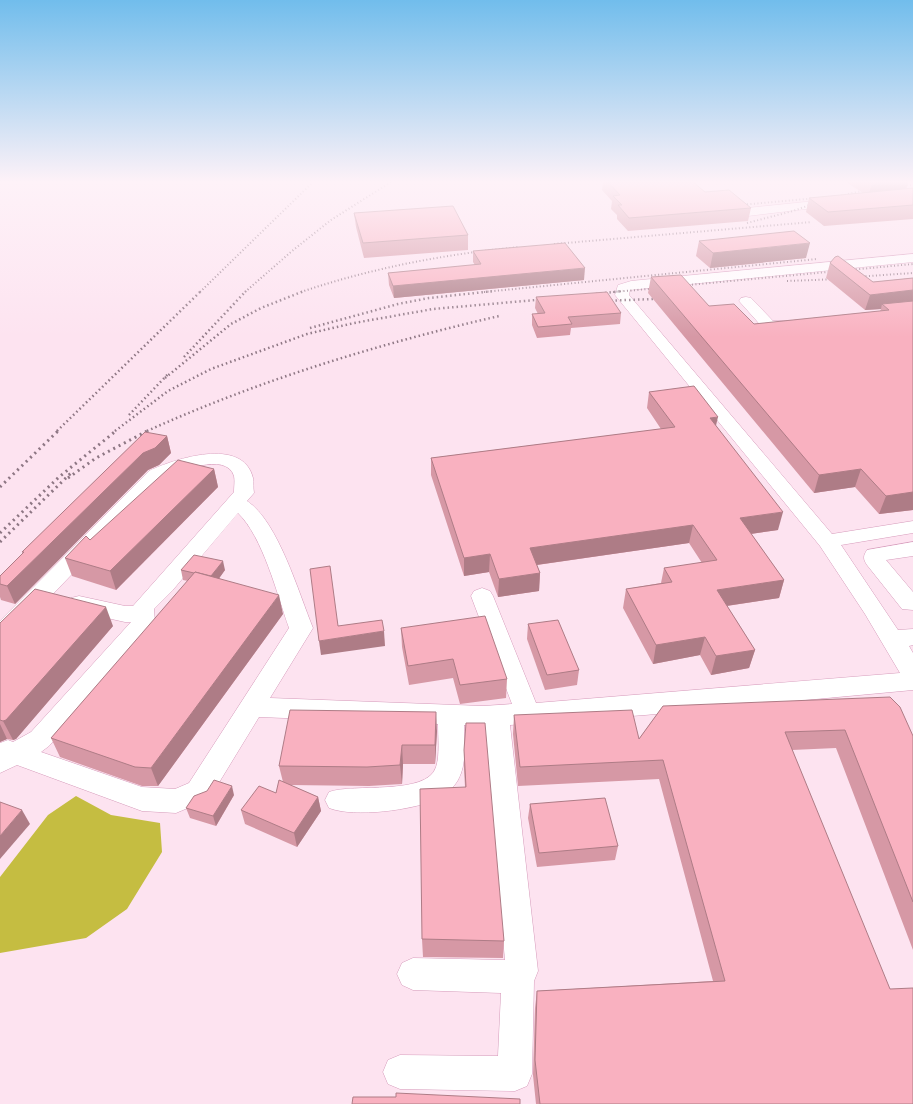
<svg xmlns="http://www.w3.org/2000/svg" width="913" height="1104" font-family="'Libre Baskerville',serif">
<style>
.forest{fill:#c5bd41}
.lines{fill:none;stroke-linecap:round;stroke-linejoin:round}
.minor-casing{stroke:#d69bbb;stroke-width:1}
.minor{fill:#fff;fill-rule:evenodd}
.rail-far2{stroke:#8e7784;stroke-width:2;stroke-dasharray:1 2.5;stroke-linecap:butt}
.rail-far1{stroke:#8e7784;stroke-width:2.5;stroke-dasharray:1.5 3;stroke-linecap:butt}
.rail{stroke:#8e7784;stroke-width:3;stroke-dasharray:2 4;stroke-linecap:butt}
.wall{fill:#d698a5}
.shaded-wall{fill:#ae7c86}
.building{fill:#f9b1c0;stroke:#ae7c86}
</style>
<rect width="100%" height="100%" fill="#fde3f0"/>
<path class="forest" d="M76 796 111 815 160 823 162 852 127 909 86 938 0 953V877L48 815Z"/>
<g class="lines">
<defs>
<g id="minor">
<path d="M835 199 839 201 841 203 839 205 748 216 742 212 748 208Z"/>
<path d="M913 254V262L630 290 629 295 832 534 913 521V533L841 545 898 630 913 629V645L909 646 913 653V690L645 715 510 725 538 971 534 981 532 1074 527 1086 515 1091 400 1089 388 1084 383 1072 388 1060 400 1055 498 1056 501 993 413 990 402 985 397 974 402 963 413 958 505 960 484 726 464 725C464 743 467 764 458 780 453 788 447 795 438 799 413 810 355 818 329 808L325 800 329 792C353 783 427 796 436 767 440 755 438 737 438 724L259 717 209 799 176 813 142 811 17 765 0 773V743L8 740 13 742 31 732 131 622H125L71 610 68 604 71 598 79 596 125 606H133L234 492C234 487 235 481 234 476 226 451 177 472 163 479L8 641 0 643V621L149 471C174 459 243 436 253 478 254 482 253 488 254 493L247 501C278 521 299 594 313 628L270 698 483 706 512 704 471 596 474 591 482 588 490 591 493 596 536 703 900 673 865 614 820 546 615 295 618 285 631 281ZM238 513C263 537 277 594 289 628L189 783 175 789 142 787 41 752 49 746 152 628 155 622 154 609 172 591Z"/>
<path d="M746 297 751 298 773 321H797L799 324 797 327C787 330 774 332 764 329L739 301 741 298Z"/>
<path d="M913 542V556L886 560 913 592V610L902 609 867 565C863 559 863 556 867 550Z"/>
</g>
</defs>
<use href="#minor" class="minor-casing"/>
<use href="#minor" class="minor"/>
<g class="rail-far2">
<path d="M896 186 913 185"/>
<path d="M831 198 870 189"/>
<path d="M740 205 817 198"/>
<path d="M747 223 793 211 818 202"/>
<path d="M554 244 812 222"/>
<path d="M855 277 913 273"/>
<path d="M787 281 839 279"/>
<path d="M678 286 913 264"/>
<path d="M200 292 313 182"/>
<path d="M245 292 292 251 331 220 391 182"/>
<path d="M301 292C372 268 445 254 520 247"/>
<path d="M484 292 817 259"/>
<path d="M613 292 660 288"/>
</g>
<g class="rail-far1">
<path d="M596 294 623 291"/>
<path d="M602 301 653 299"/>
<path d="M310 328 398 304 429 298 494 291"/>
<path d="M184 357 246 291"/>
<path d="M165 378 231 324 261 308 304 291"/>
<path d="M129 415 169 373"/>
<path d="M57 431 201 291"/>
<path d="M115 431 168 391 211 369 307 334 354 323 433 309 547 299"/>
<path d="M147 431C260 380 378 344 499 316"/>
</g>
<g class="rail">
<path d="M68 478 96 458 149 430"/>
<path d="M0 487 59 430"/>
<path d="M0 533 59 477 117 430"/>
<path d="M0 542 71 473"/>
</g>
</g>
<g class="wall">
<path d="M603 182H693L705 192 751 208 748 221 628 231 617 219V215L611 209 612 201 602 190Z"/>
<path d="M846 182H908L906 189 913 188V219L824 226 806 212 809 198 863 193Z"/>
<path d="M354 213 468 235V250L364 258 356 227Z"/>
<path d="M699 241 806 258 710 268 696 256Z"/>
<path d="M473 251 584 280 394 298 389 285 388 273 475 265 473 262Z"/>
<path d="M830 263 873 282 913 278V510L879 514 855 487 814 493 648 293 651 277 709 306 754 324 880 311 881 309 865 310 826 278Z"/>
<path d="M536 297 621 313 620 324 571 328 570 335 537 338 532 325V314H538L535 308Z"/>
<path d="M649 392 716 426 778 530 751 534 784 580 779 598 727 606 755 650 749 668 711 675 700 655 653 664 623 608 626 589 661 583 664 568 702 563 689 543 537 565 540 573 539 591 498 597 489 572 464 576 431 475V458L661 429 647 408Z"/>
<path d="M167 436 171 453 159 465 148 470 15 604 1 600 0 597V576L23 553 22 552Z"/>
<path d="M214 469 218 487 116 590 72 576 65 558 90 540Z"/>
<path d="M181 570H225L219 578 283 614 158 786H142L60 757 51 738 188 581 183 580Z"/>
<path d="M0 623 113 626 16 739 13 740 7 739 0 742Z"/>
<path d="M528 624 579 670 577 685 545 690 527 639Z"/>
<path d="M401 628 507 679 506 698 460 704 453 678 409 685 402 647Z"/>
<path d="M663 706 913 736V950L836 748 792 750 913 1104H536L533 1075 535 1008 537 991 713 981 659 779 518 786 513 734 514 715 639 739Z"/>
<path d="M437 731 435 764H403L402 784 369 786 290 785 318 797 321 811 297 847 245 824 241 810 276 793 283 782 279 766Z"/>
<path d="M464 750 504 941 503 958 423 957 422 939 465 787 464 769Z"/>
<path d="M234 795 216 826 190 818 186 808Z"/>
<path d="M530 804 618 846 615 860 537 867 528 818Z"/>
</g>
<g class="shaded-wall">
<path d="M890 182H908L905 193 868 196 872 184Z"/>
<path d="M810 243 806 258 710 268 713 253Z"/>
<path d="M585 268 584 280 394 298 393 286Z"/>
<path d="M913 290V306L882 304 881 309 865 310 870 295Z"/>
<path d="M718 417 714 434 710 418Z"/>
<path d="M167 436 171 453 159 465 148 470 15 604 7 586 143 453Z"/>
<path d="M214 469 218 487 116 590 110 571Z"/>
<path d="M861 469 855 487 814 493 819 475Z"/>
<path d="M913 492V510L879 514 886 496Z"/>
<path d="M783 512 778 530 736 536 740 518Z"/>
<path d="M693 525 689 543 529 566 530 548Z"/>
<path d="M490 554 489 572 464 576V558Z"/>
<path d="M223 561 225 570 213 587 210 577Z"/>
<path d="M540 573 539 591 498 597 499 579Z"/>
<path d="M784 580 779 598 712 608 717 590Z"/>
<path d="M279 595 283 614 158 786 151 768Z"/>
<path d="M106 607 113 626 16 739 13 740 3 721Z"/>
<path d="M384 631 385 646 321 655 319 641Z"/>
<path d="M705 637 700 655 653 664 656 645Z"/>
<path d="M755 650 749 668 711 675 716 656Z"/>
<path d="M436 712 437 731 435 764V745Z"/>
<path d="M0 724 7 739 0 742Z"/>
<path d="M402 745 403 764 402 784 400 765Z"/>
<path d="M232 786 234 795 216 826 213 816Z"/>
<path d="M318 797 321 811 297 847 294 833Z"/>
<path d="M22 810 30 824 0 859V836Z"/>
</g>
<g class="building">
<path d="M608 182H693L705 192 729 190 751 208 629 218 618 205H622L613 196 620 195Z"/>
<path d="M870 182H890L872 184Z"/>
<path d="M913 188V205L828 212 809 198Z"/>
<path d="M453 206 468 235 363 243 354 213Z"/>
<path d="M794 231 810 243 713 253 699 241Z"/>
<path d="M565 243 585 268 393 286 388 273 481 264 473 251Z"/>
<path d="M838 256 873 282 913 278V290L870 295 830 263 835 257Z"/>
<path d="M681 275 709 306 734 304 754 324 889 310 882 304 913 301V492L886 496 861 469 819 475 651 277Z"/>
<path d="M607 292 621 313 568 317 572 324 538 327 532 314 545 313 536 297Z"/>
<path d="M694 386 718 417 710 418 783 512 740 518 784 580 717 590 755 650 716 656 705 637 656 645 626 589 672 582 664 568 717 560 693 525 530 548 540 573 499 579 490 554 464 558 431 458 675 427 649 392Z"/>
<path d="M145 432 167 436 155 448 143 453 7 586 0 584V576L24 552H22Z"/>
<path d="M178 460 214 469 110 571 65 558 86 536 90 540Z"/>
<path d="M194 555 223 561 211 576 195 572 194 573 181 570Z"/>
<path d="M330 566 338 626 382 620 384 631 319 641 310 569Z"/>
<path d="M195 572 279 595 151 768 135 767 51 738Z"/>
<path d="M35 589 106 607 6 720 3 721 0 720V623Z"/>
<path d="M485 616 507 679 460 685 453 659 408 666 401 628Z"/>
<path d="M558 620 579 670 547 675 528 624Z"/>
<path d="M890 697 900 707 913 736V902L845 730 785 732 890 989 913 988V1104H540L535 1060 537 991 725 981 663 760 520 767 514 715 632 710 639 739 663 706Z"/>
<path d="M290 710 436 712 435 745H402L400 765 367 767 279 766Z"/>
<path d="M466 723H485L504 941 422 939 420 789 466 787 464 750Z"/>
<path d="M214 780 232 786 213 816 186 808 194 796 207 791Z"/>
<path d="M279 780 318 797 294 833 241 810 259 786 276 793Z"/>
<path d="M605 798 618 846 539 853 530 804Z"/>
<path d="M0 802 22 810 0 836Z"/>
<path d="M396 1093 520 1099V1104H352L353 1097H396Z"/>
</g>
<linearGradient id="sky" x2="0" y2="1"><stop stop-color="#71bdec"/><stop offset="0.54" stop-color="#fef2f8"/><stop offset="1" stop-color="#fef2f8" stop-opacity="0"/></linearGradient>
<rect width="913" height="337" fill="url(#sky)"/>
</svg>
